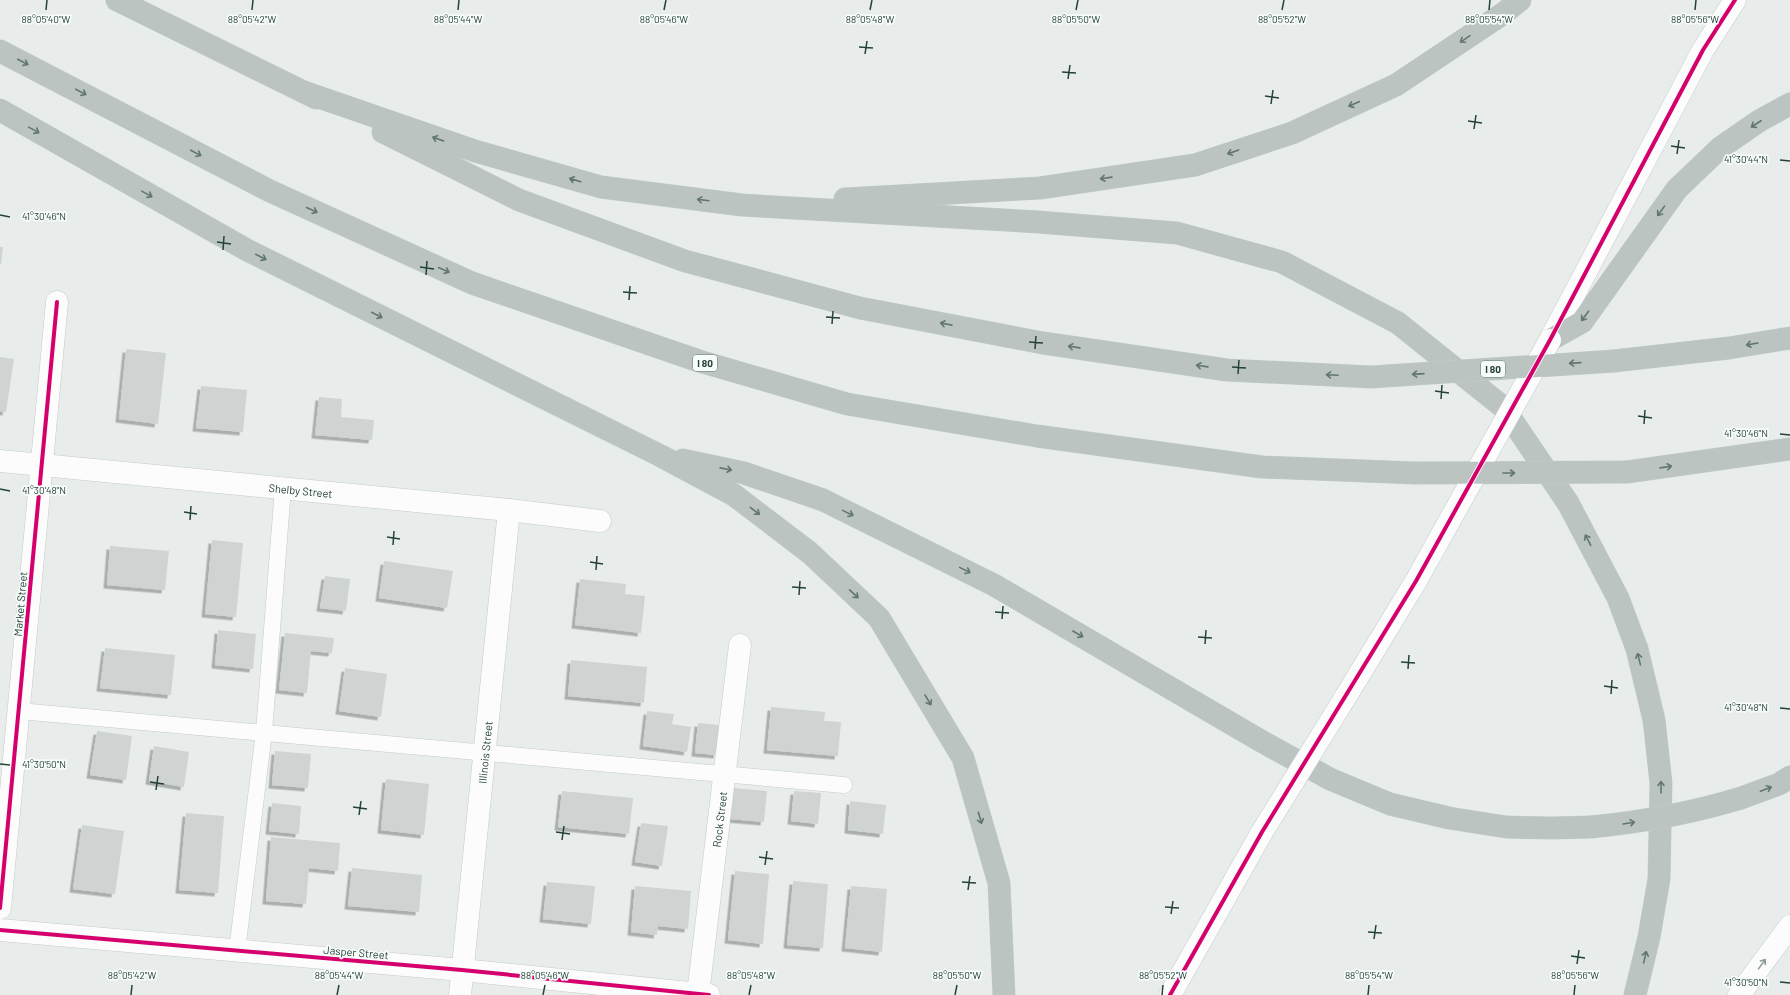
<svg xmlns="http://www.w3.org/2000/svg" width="1790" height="995" font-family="Barlow,sans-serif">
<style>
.building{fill:#cfd4d2;filter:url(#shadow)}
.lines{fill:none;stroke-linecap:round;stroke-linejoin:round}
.lane-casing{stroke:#c5cac8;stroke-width:17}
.street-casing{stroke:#c5cac8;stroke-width:23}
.secondary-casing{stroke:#c3cbc8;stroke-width:23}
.highway-casing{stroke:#c3ccc9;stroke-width:23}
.lane{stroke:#fcfcfc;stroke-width:16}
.street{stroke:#fcfcfc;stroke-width:22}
.secondary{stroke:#fcfcfc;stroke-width:22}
.highway{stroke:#bcc4c2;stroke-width:22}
.secondary-bridge-casing{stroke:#c3cbc8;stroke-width:23;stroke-linecap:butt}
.highway-bridge-casing{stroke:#c3ccc9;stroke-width:23;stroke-linecap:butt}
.secondary-bridge{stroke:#fcfcfc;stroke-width:22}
.highway-bridge{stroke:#bcc4c2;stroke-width:22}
.cycleway-casing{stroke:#f7fbf9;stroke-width:6}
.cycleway{stroke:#d6006c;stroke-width:4}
.oneway{stroke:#617670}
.oneway2{stroke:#909f9b}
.ticks{fill:none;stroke:#24423a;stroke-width:1.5}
.labels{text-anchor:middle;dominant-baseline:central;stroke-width:3.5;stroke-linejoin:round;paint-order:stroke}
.shield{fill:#f7fbf9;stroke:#637a73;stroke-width:1}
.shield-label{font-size:10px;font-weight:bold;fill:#24423a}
.street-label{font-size:11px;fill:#24423a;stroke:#f7fbf9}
.ticks-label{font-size:10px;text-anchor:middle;fill:#24423a;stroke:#f7fbf9;stroke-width:3.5;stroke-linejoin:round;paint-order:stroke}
</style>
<defs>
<filter id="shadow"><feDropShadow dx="-3.5" dy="3.5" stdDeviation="0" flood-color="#0004"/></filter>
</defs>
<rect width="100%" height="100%" fill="#e8edeb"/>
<g class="building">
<path d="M0 247H3L1 264H0Z"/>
<path d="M126 349 166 353 158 424 119 419Z"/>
<path d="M0 357 14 359 6 412 0 411Z"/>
<path d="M201 386 247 390 243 432 196 428Z"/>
<path d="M319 397 342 399 341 417 374 420 372 440 315 435Z"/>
<path d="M212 540 243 543 236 617 205 614Z"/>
<path d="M110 546 169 551 165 590 107 585Z"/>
<path d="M384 561 453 571 447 608 379 598Z"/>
<path d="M325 576 350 579 346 611 320 608Z"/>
<path d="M580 579 626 584 625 594 645 596 641 633 575 625Z"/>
<path d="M218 630 256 634 253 669 215 665Z"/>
<path d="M285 633 334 638 332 653 311 651 307 693 279 690Z"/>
<path d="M105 648 175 655 171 695 100 688Z"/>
<path d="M571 660 647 667 644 703 568 696Z"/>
<path d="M345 668 387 674 381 717 339 711Z"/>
<path d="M771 707 825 712 824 721 841 722 838 756 767 750Z"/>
<path d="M647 711 674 714 672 724 691 727 687 752 643 746Z"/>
<path d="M698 723 720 725 717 755 695 753Z"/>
<path d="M97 731 132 736 126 780 90 775Z"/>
<path d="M154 746 189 752 184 787 149 781Z"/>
<path d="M275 751 311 754 308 788 272 785Z"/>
<path d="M386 779 429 784 424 835 381 830Z"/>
<path d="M733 788 767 791 764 822 730 819Z"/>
<path d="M562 791 633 798 629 834 558 827Z"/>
<path d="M794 791 821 793 818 824 791 821Z"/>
<path d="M850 801 886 805 883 834 848 830Z"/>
<path d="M272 803 301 806 299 834 269 831Z"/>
<path d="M186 813 224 816 218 893 179 890Z"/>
<path d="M641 823 668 826 662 866 635 862Z"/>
<path d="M82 825 124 831 115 894 73 889Z"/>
<path d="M271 837 340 843 338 871 309 868 306 904 266 901Z"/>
<path d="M352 868 422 875 419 912 348 906Z"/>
<path d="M735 871 769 874 763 944 728 940Z"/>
<path d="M793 881 828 884 823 948 787 945Z"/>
<path d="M547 882 595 886 591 924 543 919Z"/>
<path d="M635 886 691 891 688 929 658 926 657 935 631 932Z"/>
<path d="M851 886 887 889 882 952 845 948Z"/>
</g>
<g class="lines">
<defs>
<g id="lane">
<path d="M19 711 844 785"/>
<path d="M237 951 264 732 283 488"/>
</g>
<g id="street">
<path id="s1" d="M0 461 509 510 600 521"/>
<path d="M0 908 57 302"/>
<path d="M0 930 462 970 709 995"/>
<path id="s2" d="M698 994 740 645"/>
<path id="s3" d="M460 995 509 510"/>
</g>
<g id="secondary">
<path d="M1550 340 1703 50 1735 0"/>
<path d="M1343 701 1416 581"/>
<path d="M1170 995 1262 832"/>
<path d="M1739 995 1790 926"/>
</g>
<g id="highway">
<path d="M117 0 316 98"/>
<path d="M0 51 270 191 472 283 699 361 847 404 1037 436 1262 467 1414 473"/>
<path d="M304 92 475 151 601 187 742 205 1038 222 1177 233 1282 262 1398 323 1503 407 1568 503 1618 598 1637 649 1654 720 1661 783 1659 879 1649 937 1635 995"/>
<path d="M0 110 247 250 661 456 734 495 810 553 879 618 963 758 999 883 1004 995"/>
<path d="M383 132 519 200 685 261 860 308 1043 343 1227 370 1371 377"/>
<path d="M845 199 1040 188 1195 165 1292 133 1396 85 1504 13 1520 0"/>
<path d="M1550 340 1582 322 1677 189 1720 148 1759 121 1790 104"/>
<path d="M1614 361 1729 348 1790 338"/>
<path d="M683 460 744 473 823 500 994 585 1261 741 1330 779 1390 804 1449 818 1506 827 1552 828 1591 827"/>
<path d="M1627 472 1790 449"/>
<path d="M1741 798 1779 784 1790 777"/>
</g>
</defs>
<use href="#lane" class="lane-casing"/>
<use href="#street" class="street-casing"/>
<use href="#secondary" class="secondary-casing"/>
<use href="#highway" class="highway-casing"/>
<use href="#lane" class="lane"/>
<use href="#street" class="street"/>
<use href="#secondary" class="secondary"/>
<use href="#highway" class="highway"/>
<defs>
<g id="secondary-bridge">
<path d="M1416 581 1550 340"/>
<path d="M1262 832 1343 701"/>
</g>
<g id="highway-bridge">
<path d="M1371 377 1614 361"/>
<path d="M1414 473 1627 472"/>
<path d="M1591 827C1642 822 1692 813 1741 798"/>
</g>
</defs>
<use href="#secondary-bridge" class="secondary-bridge-casing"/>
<use href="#highway-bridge" class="highway-bridge-casing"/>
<use href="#secondary-bridge" class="secondary-bridge"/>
<use href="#highway-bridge" class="highway-bridge"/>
<defs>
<g id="cycleway">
<path d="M0 908 57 302"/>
<path d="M0 930 462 970 709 995"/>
<path d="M1170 995 1262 832 1416 581 1550 340 1703 50 1735 0"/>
</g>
</defs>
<use href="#cycleway" class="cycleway-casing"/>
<use href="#cycleway" class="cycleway"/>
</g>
<defs><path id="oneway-shaft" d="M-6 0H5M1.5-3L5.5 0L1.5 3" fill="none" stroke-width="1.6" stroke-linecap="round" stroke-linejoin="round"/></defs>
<g class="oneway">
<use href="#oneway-shaft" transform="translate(1465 39) rotate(146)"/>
<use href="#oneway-shaft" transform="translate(23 62) rotate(27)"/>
<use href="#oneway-shaft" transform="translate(81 92) rotate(28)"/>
<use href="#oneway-shaft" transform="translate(1354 104) rotate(156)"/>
<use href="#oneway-shaft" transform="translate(1756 124) rotate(147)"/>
<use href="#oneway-shaft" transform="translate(34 130) rotate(29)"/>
<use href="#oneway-shaft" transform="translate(438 139) rotate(-161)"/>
<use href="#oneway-shaft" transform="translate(1233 152) rotate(161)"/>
<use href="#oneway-shaft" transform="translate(196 153) rotate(28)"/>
<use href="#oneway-shaft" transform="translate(1106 178) rotate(172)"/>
<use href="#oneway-shaft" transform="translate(575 180) rotate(-164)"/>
<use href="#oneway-shaft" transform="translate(147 194) rotate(29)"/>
<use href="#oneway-shaft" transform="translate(703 200) rotate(-173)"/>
<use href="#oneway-shaft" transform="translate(312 210) rotate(24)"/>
<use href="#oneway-shaft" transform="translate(1661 211) rotate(126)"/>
<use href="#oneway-shaft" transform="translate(261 257) rotate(27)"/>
<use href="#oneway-shaft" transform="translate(444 270) rotate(24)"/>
<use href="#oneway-shaft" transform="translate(377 315) rotate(27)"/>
<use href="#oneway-shaft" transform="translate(1585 316) rotate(127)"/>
<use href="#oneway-shaft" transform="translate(946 324) rotate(-169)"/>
<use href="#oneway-shaft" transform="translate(1752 344) rotate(170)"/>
<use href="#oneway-shaft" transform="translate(1074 347) rotate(-172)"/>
<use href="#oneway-shaft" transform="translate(1575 363) rotate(176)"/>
<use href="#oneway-shaft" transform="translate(1202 366) rotate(-172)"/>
<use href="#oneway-shaft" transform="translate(1418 374) rotate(176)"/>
<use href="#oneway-shaft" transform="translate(1332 375) rotate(-177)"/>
<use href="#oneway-shaft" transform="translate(1666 467) rotate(-8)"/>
<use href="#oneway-shaft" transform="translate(726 469) rotate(11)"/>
<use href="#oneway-shaft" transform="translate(1509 473)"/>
<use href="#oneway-shaft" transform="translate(755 511) rotate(37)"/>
<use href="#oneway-shaft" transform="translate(848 513) rotate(26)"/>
<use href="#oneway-shaft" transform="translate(1588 540) rotate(-118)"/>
<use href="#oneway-shaft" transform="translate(965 570) rotate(26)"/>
<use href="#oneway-shaft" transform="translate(854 594) rotate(43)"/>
<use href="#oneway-shaft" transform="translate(1078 634) rotate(30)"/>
<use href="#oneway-shaft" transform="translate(1639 659) rotate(-104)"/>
<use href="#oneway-shaft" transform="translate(928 700) rotate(59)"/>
<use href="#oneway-shaft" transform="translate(1661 787) rotate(-90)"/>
<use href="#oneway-shaft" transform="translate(1766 789) rotate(-21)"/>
<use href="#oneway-shaft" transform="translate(980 818) rotate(74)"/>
<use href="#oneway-shaft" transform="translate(1629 823) rotate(-9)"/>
<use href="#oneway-shaft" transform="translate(1645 957) rotate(-77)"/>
</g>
<use class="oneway2" href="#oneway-shaft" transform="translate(1762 964) rotate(-54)"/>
<path class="ticks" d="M46 10 47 0M252 10 253 0M458 10 459 0M664 10 666 0M870 10 872 0M1076 10 1078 0M1282 10 1284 0M1489 10 1490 0M1695 10 1696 0M859 47 873 48M865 54 867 41M1062 72 1076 73M1068 79 1070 65M1265 96 1279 98M1271 104 1273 90M1468 121 1482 123M1474 129 1476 115M1671 146 1685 148M1677 154 1679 140M1780 160 1790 161M0 215 10 217M217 242 231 244M223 250 224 236M420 267 434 269M426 275 427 261M623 292 637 293M629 300 630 286M826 317 840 318M832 324 833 311M1029 342 1043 343M1035 349 1036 336M1232 367 1246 368M1238 374 1239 360M1435 391 1449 393M1441 399 1442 385M1638 416 1652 418M1644 424 1645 410M1780 434 1790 435M0 489 10 491M184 512 197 514M190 520 191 506M387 537 400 539M393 545 394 531M590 562 603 564M596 570 597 556M792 587 806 588M799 595 800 581M995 612 1009 613M1002 619 1003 606M1198 637 1212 638M1205 644 1206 630M1401 662 1415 663M1408 669 1409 655M1604 686 1618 688M1611 694 1612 680M1780 708 1790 709M0 764 10 765M150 782 164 784M156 790 158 776M353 807 367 809M359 815 361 801M556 832 570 834M562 840 564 826M759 857 773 859M765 865 767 851M962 882 976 883M968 890 970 876M1165 907 1179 908M1171 914 1173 901M1368 932 1382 933M1374 939 1376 925M1571 956 1585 958M1577 964 1579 950M1780 982 1790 983M131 995 132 985M337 995 339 985M543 995 545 985M749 995 751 985M955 995 957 985M1162 995 1163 985M1368 995 1369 985M1574 995 1575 985"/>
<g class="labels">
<g class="shield">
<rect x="693" y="355" width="24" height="16" rx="3"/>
<rect x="1481" y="361" width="24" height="16" rx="3"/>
</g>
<g class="shield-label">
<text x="705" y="363">I 80</text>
<text x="1493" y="369">I 80</text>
</g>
<g class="street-label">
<text stroke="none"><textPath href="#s1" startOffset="302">Shelby Street</textPath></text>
<text transform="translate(20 604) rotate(-85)">Market Street</text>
<text stroke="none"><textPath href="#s3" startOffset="244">Illinois Street</textPath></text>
<text stroke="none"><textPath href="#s2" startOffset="176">Rock Street</textPath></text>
<text transform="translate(356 952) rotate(5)">Jasper Street</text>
</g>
</g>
<g class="ticks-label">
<text x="46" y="23">88°05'40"W</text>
<text x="252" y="23">88°05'42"W</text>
<text x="458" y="23">88°05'44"W</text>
<text x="664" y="23">88°05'46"W</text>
<text x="870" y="23">88°05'48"W</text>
<text x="1076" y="23">88°05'50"W</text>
<text x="1282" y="23">88°05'52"W</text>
<text x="1489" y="23">88°05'54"W</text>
<text x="1695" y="23">88°05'56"W</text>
<text x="1746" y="163">41°30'44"N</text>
<text x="44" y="220">41°30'46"N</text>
<text x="1746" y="437">41°30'46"N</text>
<text x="44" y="494">41°30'48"N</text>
<text x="1746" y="711">41°30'48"N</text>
<text x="44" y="768">41°30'50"N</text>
<text x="132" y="979">88°05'42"W</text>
<text x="339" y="979">88°05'44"W</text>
<text x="545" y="979">88°05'46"W</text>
<text x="751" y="979">88°05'48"W</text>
<text x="957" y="979">88°05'50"W</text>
<text x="1163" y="979">88°05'52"W</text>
<text x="1369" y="979">88°05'54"W</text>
<text x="1575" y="979">88°05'56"W</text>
<text x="1746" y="986">41°30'50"N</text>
</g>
</svg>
